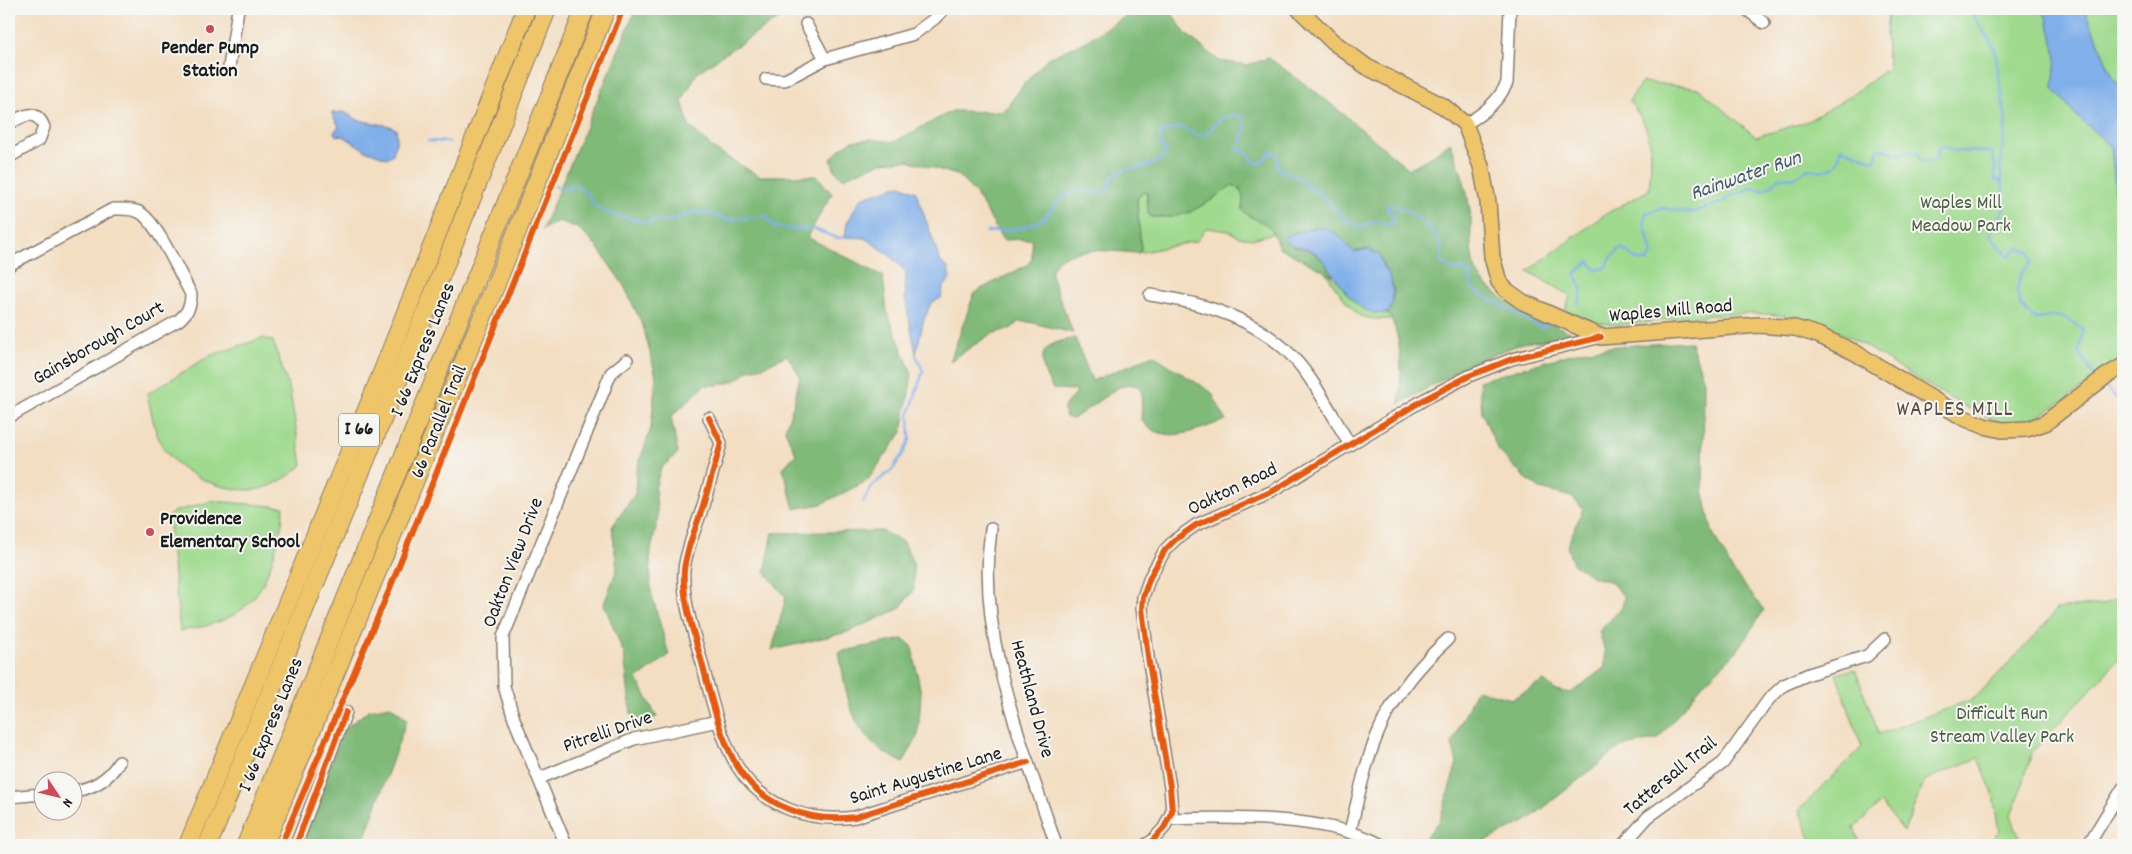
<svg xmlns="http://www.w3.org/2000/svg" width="2132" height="854" font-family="Dekko,sans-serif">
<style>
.green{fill:#9fda8e;stroke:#5e7b55}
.forest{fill:#7fba79;stroke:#4e6b4a}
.water{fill:#80afea;stroke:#4e6683}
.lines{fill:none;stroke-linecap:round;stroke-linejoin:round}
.stream{stroke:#80afea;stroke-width:2.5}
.minor-casing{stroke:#887d6f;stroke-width:14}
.major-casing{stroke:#887d6f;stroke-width:18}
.highway-casing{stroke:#887d6f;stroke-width:20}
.minor{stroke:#fff;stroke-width:11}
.major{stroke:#eec569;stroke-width:15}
.highway{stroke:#eec569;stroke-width:18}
.cycleway-casing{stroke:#f6f6f2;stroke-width:9}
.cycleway{stroke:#e8590c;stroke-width:6}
.poi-dot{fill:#d1495b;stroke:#f6f6f2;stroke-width:2}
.labels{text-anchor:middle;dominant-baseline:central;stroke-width:4;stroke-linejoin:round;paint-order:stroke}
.shield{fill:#f6f6f2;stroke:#5d5d5c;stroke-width:1}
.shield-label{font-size:19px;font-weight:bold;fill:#1c1c1c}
.poi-label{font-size:20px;font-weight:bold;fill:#1c1c1c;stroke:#f6f6f2}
.park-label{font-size:20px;fill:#4a5e44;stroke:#f6f6f2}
.street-label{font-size:20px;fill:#1c1c1c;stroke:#f6f6f2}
.water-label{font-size:21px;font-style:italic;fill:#44576e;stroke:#f6f6f2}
.quarter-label{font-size:22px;letter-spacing:1px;fill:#5d4b48;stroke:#f6f6f2}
</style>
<rect width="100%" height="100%" fill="#f6f6f2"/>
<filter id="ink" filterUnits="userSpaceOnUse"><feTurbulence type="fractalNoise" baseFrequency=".02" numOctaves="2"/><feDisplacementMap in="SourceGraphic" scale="10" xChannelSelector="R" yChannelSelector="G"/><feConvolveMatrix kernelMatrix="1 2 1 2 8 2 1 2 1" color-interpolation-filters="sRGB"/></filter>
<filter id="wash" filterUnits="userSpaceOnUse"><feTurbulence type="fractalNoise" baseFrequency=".0096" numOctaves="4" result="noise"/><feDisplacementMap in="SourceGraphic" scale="20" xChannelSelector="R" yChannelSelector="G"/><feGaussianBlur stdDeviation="1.12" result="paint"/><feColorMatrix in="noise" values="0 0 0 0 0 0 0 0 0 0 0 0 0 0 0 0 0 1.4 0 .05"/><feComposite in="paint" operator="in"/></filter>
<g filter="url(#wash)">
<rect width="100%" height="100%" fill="#f3dec2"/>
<g class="green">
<path d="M1883 9H2123V359C2101 374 2040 421 2017 424 1986 429 1881 353 1847 336 1832 329 1814 321 1798 318 1747 307 1673 320 1621 325 1600 324 1583 320 1565 310L1570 296 1528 271 1604 215 1649 190C1652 152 1655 132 1629 101L1642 82 1698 88 1756 137 1808 121 1849 97 1888 68 1886 33 1888 14Z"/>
<path d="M1232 185 1239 188 1243 197 1242 210 1250 217 1267 222 1274 233 1252 239 1239 237 1229 231 1206 228 1197 241 1138 253 1141 250 1137 200 1141 193 1147 192 1146 202 1156 216 1173 217 1190 212 1210 201Z"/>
<path d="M1324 271C1347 284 1356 318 1388 313L1392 319C1382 319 1371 320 1361 316 1350 311 1333 282 1324 271Z"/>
<path d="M263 338 273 341 290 392 302 465C289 477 268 490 251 490 222 491 183 475 166 452 154 436 152 412 147 394L209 356Z"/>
<path d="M212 501 284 507C282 514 283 522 281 529 264 596 251 620 180 631L168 517 173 512Z"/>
<path d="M2123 594V655L2032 752 2021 791 2011 815 2022 845H2004L2002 840 1995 845H1986L1999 832 1993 794 1978 758 1925 780 1904 831 1881 803 1854 828 1860 845H1813L1799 810 1862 747 1836 674 1855 669 1879 734 1975 698 2044 626 2056 609 2104 604Z"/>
</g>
<g class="forest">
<path d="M636 9H794L724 54 697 73 682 101 689 126 715 150 759 176H817L832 194 807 237 883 276 887 312 912 374 902 432 867 481 821 504 794 509 783 468 796 454 785 430 794 403 800 376 787 355 760 368 748 370C738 383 721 386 705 385L671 417 678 453 661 468 655 489 658 518 650 555 651 592 669 655 637 679 657 717 643 721 631 714 624 654 604 604 617 569 612 527 635 494 636 472 651 428 656 376 643 326 624 286 598 248 578 228 558 221 542 230Z"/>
<path d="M1137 9H1162L1171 12 1185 33 1219 61 1247 65 1269 58 1325 99 1409 169 1432 156 1450 142C1460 166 1469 194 1471 220 1471 237 1469 261 1479 276 1493 300 1551 323 1576 335L1523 343 1474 362 1399 404C1402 378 1403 336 1388 313 1402 285 1387 280 1380 256L1365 249 1354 252 1348 246 1318 227 1294 233 1292 246C1314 250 1322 256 1333 276L1278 247C1268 213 1262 229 1242 210L1243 197 1239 188 1232 185 1210 201 1190 212 1173 217H1151L1148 212 1147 192 1141 193 1137 200 1141 250 1138 253C1113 252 1056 241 1051 275L1073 333 1029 322H1018L1012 328 991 334 950 361 974 294 981 289 1027 265 1032 259V239L1003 240 976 194 957 175 907 160 882 162 843 178 835 171 831 159 841 148 852 141 871 139 894 142 952 111 1003 112 1024 84 1048 58 1086 41Z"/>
<path d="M1075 338 1092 381 1153 355 1211 392 1226 420C1198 429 1164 448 1141 420L1142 395 1140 387 1129 384 1117 388 1073 419 1066 417C1060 406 1068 402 1076 394V390L1053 389C1045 377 1035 354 1051 345 1058 341 1067 340 1075 338Z"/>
<path d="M1691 342 1704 381 1703 490 1712 531 1732 570 1764 610 1737 651 1701 686 1658 739 1620 747 1527 821 1477 845H1419L1439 822 1457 763 1452 743 1476 690 1512 699 1544 681 1555 690 1571 693 1605 667V652L1599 631 1622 608 1624 597 1612 582 1593 577 1573 564 1567 546 1583 509 1572 497 1540 489 1522 475 1498 450 1482 413 1479 381 1581 351 1617 346Z"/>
<path d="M882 531 903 542 913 562 914 590 899 609 848 632 772 650 786 597 765 572 773 533Z"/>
<path d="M903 639 912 646 921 694 918 735 903 763C895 758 884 753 877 747 847 721 846 688 839 652Z"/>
<path d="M391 706 407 719 362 845H301L343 730 369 710Z"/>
</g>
<g class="water">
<path d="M2043 9H2084L2112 75 2123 93V215L2117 207 2111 147 2074 113 2053 88 2056 57 2051 32Z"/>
<path d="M344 112 358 120 390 126 396 129 397 138 393 154 387 158 365 150 343 136 335 135 334 132 339 126 331 113Z"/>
<path d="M901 185 916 192 941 263 948 268 950 279 943 288 941 298 931 303 923 322 916 354 905 298 906 272 888 254 865 238 845 237 847 223 861 198Z"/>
<path d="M1318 227C1338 230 1340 238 1354 252L1369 249 1380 256 1383 267 1389 274 1392 283 1393 303 1388 313C1348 319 1339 270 1314 252 1305 245 1294 248 1285 241V237L1294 233Z"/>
</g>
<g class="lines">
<g class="stream">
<path d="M1969 9 1994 47 2006 120 2000 166 2005 207 1990 233 1996 243 2008 256 2019 248 2029 252 2032 262 2021 274 2017 290 2020 305 2035 319 2061 316 2083 329 2079 352 2096 378"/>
<path d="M428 141 449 142"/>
<path d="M555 186 566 190 572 184 587 193 593 204 605 212 643 222 674 220 693 212 715 215 726 220 766 216 775 228 784 227 788 229H814L837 238 845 237"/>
<path d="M987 232C1005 230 1026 229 1041 220 1052 213 1059 195 1073 192 1086 189 1096 194 1108 192L1112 176C1130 163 1150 173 1167 153L1162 147 1159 137 1165 131 1181 127 1196 135H1206C1217 122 1221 114 1240 115 1250 127 1243 137 1238 150L1249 154 1253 161 1260 164 1272 151 1277 154 1278 169 1297 177 1312 191 1318 192 1344 218 1361 228 1368 223 1378 221 1383 224 1391 225 1394 216 1388 211 1387 206C1404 203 1436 230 1441 246 1442 251 1441 257 1440 262L1453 270 1465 269 1470 277 1472 289 1540 327 1555 323"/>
<path d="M1578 304C1584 293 1581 284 1575 274L1589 261 1596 270 1605 268 1609 260 1621 248 1638 260 1647 261 1652 254 1644 223 1646 213 1662 208 1690 213 1724 202 1728 197 1751 188 1762 190 1771 186 1779 178 1796 177 1808 169C1818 172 1832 172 1838 161 1840 157 1839 153 1841 148L1875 161 1878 150 1885 149 1898 155 1907 151 1919 154 1920 160 1931 162 1937 158V150L1943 146 1953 151 1992 152 1995 164V179L2002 181"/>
<path d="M2103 386 2123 403"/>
<path d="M863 502 873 485 892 470 904 452 910 439 909 415 923 371 916 355"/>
</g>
</g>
</g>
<g filter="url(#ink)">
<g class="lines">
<defs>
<g id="minor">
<path d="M1746 9 1764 23"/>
<path d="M806 24 825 59"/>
<path d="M229 67 238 9"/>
<path d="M766 79 785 80 825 59 914 34 934 19 944 9"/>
<path d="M9 124C22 116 36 107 44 127L39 140 9 157"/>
<path d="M1465 124C1484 114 1498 102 1507 83L1510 9"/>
<path d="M9 265 113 209C122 209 130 208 139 212 156 220 181 276 191 294 191 306 188 312 179 320L9 417"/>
<path d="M1150 295C1205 303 1263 320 1299 364 1319 388 1334 418 1350 445"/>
<path d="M709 418 721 443C715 466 708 489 701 512 695 530 686 550 684 570 682 601 694 633 702 663 711 697 719 735 737 766 762 807 810 823 855 817L1028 762"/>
<path d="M991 529C976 637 1023 745 1056 845"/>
<path d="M540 778 634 739 718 721"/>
<path d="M72 791C93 789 108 780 119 762"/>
<path d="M9 797 42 794"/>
<path d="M1169 819C1233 817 1325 815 1382 845"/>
<path d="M1350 832C1359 794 1367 753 1385 718 1400 689 1424 661 1448 639"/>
<path d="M296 845 346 712"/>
<path d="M566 845 514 719 504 686 503 637 611 373 627 360"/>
<path d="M1145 845 1152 841 1164 828 1172 811 1170 787 1148 657 1142 608 1143 597 1150 577 1165 550 1176 539 1196 525 1273 491 1425 399 1469 376 1512 359 1601 337"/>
<path d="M1623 845 1648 817 1723 763 1769 699 1784 685 1809 674 1867 656 1885 639"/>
<path d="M2088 845 2123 788"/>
</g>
<path id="major" d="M1299 9 1332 41 1367 67 1443 106 1465 124 1481 166 1488 202 1492 257 1499 282 1506 290 1523 302 1601 337 1759 325 1795 328 1818 335 1854 352 1964 418 1984 426 2002 430 2027 429 2045 423 2106 376 2123 366"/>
<g id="highway">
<path d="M188 845 382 373 526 9"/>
<path d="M208 845 433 295 547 9"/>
<path d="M246 845 585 9"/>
<path d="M264 845 496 284 606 9"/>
</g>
</defs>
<use href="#minor" class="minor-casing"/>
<use href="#major" class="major-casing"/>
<use href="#highway" class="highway-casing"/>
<use href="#minor" class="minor"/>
<use href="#major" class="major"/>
<use href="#highway" class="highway"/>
<defs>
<g id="cycleway">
<path d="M709 418 721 443C715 466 708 489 701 512 695 530 686 550 684 570 682 601 694 633 702 663 711 697 719 735 737 766 762 807 810 823 855 817L1028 762"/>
<path d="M281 845 390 588 623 9"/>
<path d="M296 845 346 712"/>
<path d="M1145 845 1152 841 1164 828 1172 811 1170 787 1148 657 1142 608 1143 597 1150 577 1165 550 1176 539 1196 525 1273 491 1425 399 1469 376 1512 359 1601 337"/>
</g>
</defs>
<use href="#cycleway" class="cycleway-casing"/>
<use href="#cycleway" class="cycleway"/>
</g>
</g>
<g class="poi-dot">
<circle cx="210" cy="29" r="5"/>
<circle cx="150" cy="532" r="5"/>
</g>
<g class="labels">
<rect class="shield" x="339" y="413.5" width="40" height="33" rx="4"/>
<g class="shield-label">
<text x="359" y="430">I 66</text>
</g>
<g class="poi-label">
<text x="210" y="49">Pender Pump<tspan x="210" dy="23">Station</tspan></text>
<text x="160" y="520" text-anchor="start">Providence<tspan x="160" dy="23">Elementary School</tspan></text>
</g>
<g class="park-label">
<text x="1961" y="204">Waples Mill<tspan x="1961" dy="23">Meadow Park</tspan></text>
<text x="2002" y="715">Difficult Run<tspan x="2002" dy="23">Stream Valley Park</tspan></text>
</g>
<g class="street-label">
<text transform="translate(1671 312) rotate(-5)">Waples Mill Road</text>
<text transform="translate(99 344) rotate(-30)">Gainsborough Court</text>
<text transform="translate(424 350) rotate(-68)">I 66 Express Lanes</text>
<text transform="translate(440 422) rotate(-68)">66 Parallel Trail</text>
<text transform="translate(1233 490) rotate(-26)">Oakton Road</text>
<text transform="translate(514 563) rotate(-69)">Oakton View Drive</text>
<text transform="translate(1031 699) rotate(75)">Heathland Drive</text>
<text transform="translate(272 725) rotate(-68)">I 66 Express Lanes</text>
<text transform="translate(608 733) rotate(-19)">Pitrelli Drive</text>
<text transform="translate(926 777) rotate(-17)">Saint Augustine Lane</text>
<text transform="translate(1671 777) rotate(-39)">Tattersall Trail</text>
</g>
<g class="water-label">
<text transform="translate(1746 177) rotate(-19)">Rainwater Run</text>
</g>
<g class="quarter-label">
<text x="1955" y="410">WAPLES MILL</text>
</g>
</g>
<rect width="2132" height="854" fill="none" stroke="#f6f6f2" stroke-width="30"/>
<g transform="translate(58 796) rotate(125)"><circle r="24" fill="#f6f6f2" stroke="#9f9f9c"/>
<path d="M0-4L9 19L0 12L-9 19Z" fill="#d1495b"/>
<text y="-8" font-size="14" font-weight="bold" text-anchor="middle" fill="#1c1c1c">N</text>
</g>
</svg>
